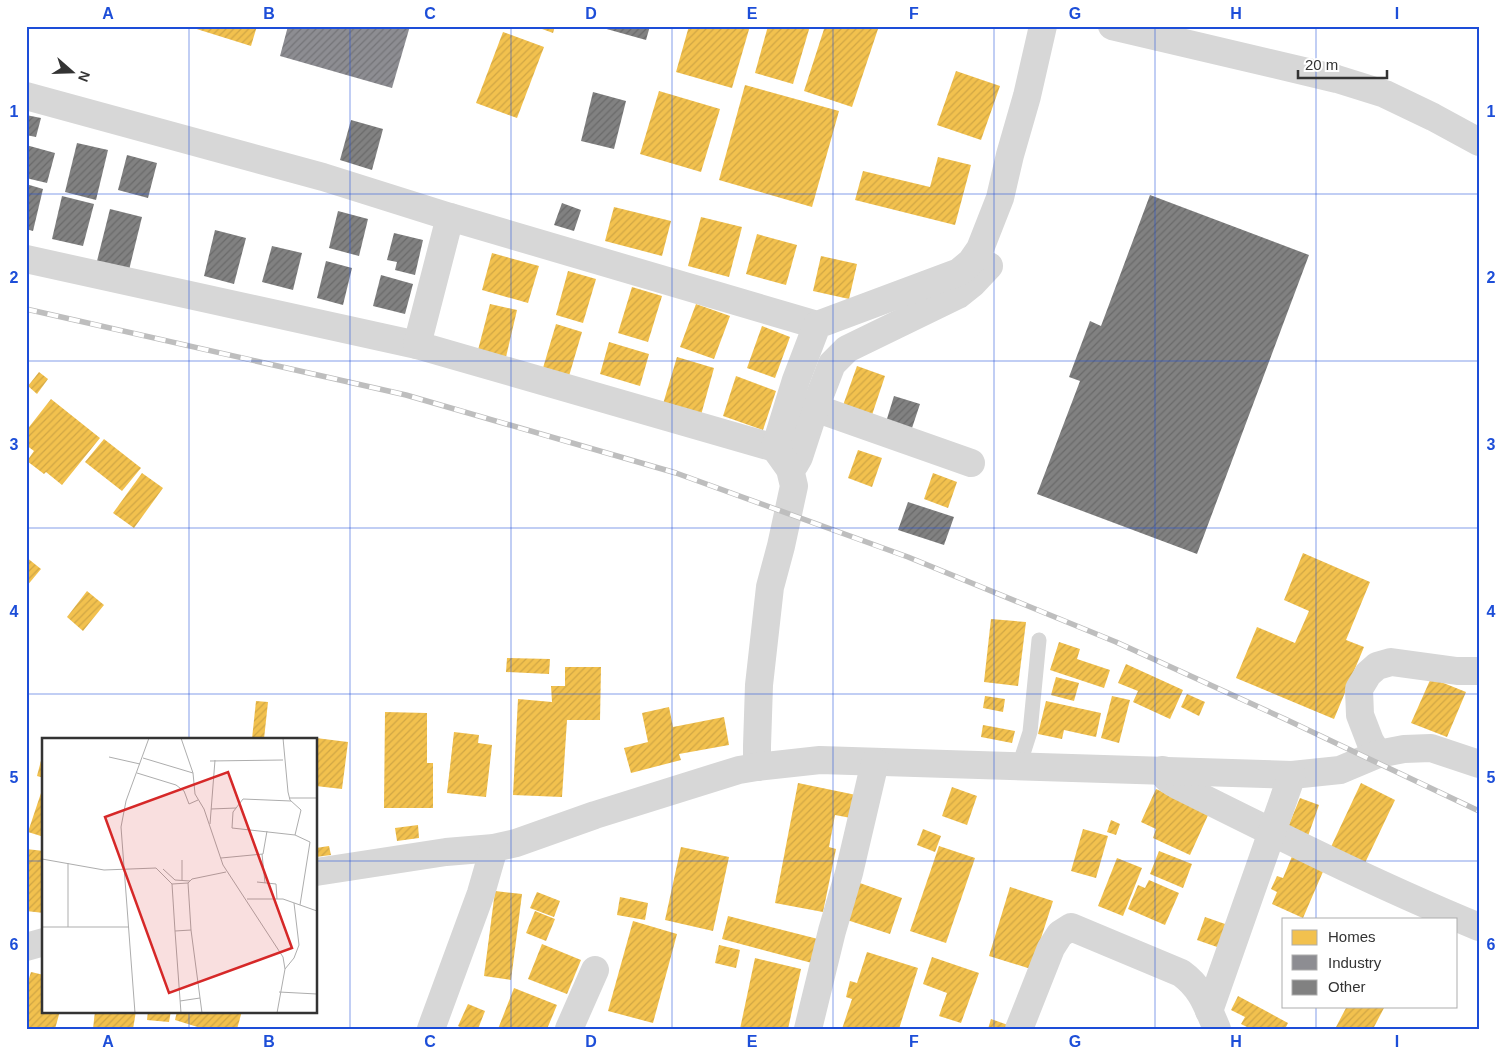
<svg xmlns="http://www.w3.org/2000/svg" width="1505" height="1055" font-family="Helvetica,sans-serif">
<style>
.homes{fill:url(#homes-hatch)}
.industry{fill:url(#industry-hatch)}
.building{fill:url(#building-hatch)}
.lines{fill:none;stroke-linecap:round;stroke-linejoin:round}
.lane{stroke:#d7d7d7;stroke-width:15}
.street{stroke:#d7d7d7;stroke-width:28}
.rail-casing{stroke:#bebebe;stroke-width:5.5}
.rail{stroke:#fff;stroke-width:4;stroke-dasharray:11;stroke-linecap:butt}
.grid{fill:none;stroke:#1d4ed8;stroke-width:1;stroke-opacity:0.55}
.inset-road{fill:none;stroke:#adadad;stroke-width:1}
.view{fill:#d62828;fill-opacity:0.15;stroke:#d62828;stroke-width:2.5}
.inset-edge{fill:none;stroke:#333;stroke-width:2.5}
.neatline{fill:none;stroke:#1d4ed8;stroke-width:2}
.grid-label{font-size:16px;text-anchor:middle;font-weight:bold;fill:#1d4ed8}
</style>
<defs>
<pattern id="homes-hatch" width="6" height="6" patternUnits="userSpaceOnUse" patternTransform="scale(1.25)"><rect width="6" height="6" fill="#f2c14e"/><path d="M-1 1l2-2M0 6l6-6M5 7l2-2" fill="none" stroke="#d0a645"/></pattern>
<pattern id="industry-hatch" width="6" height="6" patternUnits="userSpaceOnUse" patternTransform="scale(1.25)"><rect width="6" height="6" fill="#8d8d92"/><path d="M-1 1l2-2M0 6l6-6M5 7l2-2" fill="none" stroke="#747478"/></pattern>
<pattern id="building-hatch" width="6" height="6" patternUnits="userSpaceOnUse" patternTransform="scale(1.25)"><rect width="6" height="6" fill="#818181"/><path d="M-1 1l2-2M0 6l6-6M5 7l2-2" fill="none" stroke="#6a6a6a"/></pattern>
</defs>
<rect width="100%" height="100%" fill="#fff"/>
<g class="homes">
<path d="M187 26H257L251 46Z"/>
<path d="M534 26H555L553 33Z"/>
<path d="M689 26H750L732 88 676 72Z"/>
<path d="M768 26H810L793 84 755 73Z"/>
<path d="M825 26H879L852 107 804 91Z"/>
<path d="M503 32 544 47 517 118 476 103Z"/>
<path d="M956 71 1000 86 981 140 937 125Z"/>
<path d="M745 85 839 111 812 207 719 180Z"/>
<path d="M659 91 720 109 701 172 640 154Z"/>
<path d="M938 157 971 165 955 225 855 200 863 171 930 187Z"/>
<path d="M614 207 671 221 662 256 605 241Z"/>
<path d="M701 217 742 227 729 277 688 266Z"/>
<path d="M757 234 797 245 786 285 746 274Z"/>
<path d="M492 253 539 266 528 303 482 290Z"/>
<path d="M821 256 857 264 849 299 813 291Z"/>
<path d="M568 271 596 279 583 323 556 315Z"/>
<path d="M632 287 662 296 648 342 618 333Z"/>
<path d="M490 304 517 310 506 357 478 350Z"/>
<path d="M696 304 730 316 714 359 680 347Z"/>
<path d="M556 324 582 332 569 376 543 368Z"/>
<path d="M762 326 790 337 775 378 747 368Z"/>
<path d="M609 342 649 354 640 386 600 374Z"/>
<path d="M677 357 714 368 701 415 663 404Z"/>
<path d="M857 366 885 376 870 421 841 411Z"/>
<path d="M39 372 48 379 37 394 28 386Z"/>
<path d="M736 376 776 391 763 430 723 416Z"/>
<path d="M51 399 100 438 62 485 46 472 44 474 27 461 34 451 26 445V431Z"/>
<path d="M104 439 141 468 122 491 85 462Z"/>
<path d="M858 450 882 458 872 487 848 478Z"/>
<path d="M142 473 163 488 134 528 113 513Z"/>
<path d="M933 473 957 482 948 508 924 499Z"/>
<path d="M1303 553 1370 582 1346 640 1364 647 1334 719 1236 678 1257 627 1295 643 1309 611 1284 600Z"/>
<path d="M26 557 41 569 26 587Z"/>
<path d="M87 591 104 605 83 631 67 617Z"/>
<path d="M991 619 1026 622 1018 686 984 682Z"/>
<path d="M1059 642 1080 649 1077 659 1110 670 1104 688 1050 670Z"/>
<path d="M507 658 550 659 549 674 506 672Z"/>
<path d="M1126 664 1183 690 1170 719 1133 702 1138 691 1118 683Z"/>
<path d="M565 667H601L600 720H567L562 797 513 795 518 699 552 702 551 686H565Z"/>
<path d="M1056 677 1079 683 1074 701 1051 695Z"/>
<path d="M1431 678 1466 692 1447 737 1411 723Z"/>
<path d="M1187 694 1205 702 1199 716 1181 707Z"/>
<path d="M985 696 1005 699 1003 712 983 708Z"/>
<path d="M1112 696 1130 700 1119 743 1101 738Z"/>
<path d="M256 701 268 702 264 739H252Z"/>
<path d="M1046 701 1101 713 1096 737 1064 730 1062 739 1038 734Z"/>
<path d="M669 707 673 727 724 717 729 745 679 754 681 760 631 773 624 748 648 742 642 713Z"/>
<path d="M385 712 427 713V763H433V808H384Z"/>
<path d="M983 725 1015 731 1012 743 981 737Z"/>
<path d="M454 732 479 735 478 743 492 745 486 797 447 793Z"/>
<path d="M316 738 348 742 342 789 316 786Z"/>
<path d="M43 753H44V778L37 776Z"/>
<path d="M798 783 856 795 851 818 835 815 829 847 836 849 823 912 775 903Z"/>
<path d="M1361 783 1395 800 1364 865 1330 849Z"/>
<path d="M44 784V837L28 832Z"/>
<path d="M952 787 977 796 967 825 942 816Z"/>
<path d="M1156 789 1209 813 1190 855 1153 838 1156 829 1141 822Z"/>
<path d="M1300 798 1319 805 1308 836 1287 829Z"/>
<path d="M1111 820 1120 824 1116 835 1107 832Z"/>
<path d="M418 825 419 838 397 841 395 828Z"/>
<path d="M923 829 941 836 935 852 917 845Z"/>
<path d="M1083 829 1108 836 1096 878 1071 871Z"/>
<path d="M329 846 331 855 316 857V848Z"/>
<path d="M939 846 975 858 946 943 910 931Z"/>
<path d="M681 847 729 857 713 931 665 920Z"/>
<path d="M26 849 44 851V913L26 911Z"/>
<path d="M1159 851 1192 864 1183 888 1150 874Z"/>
<path d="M1293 854 1325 867 1303 918 1272 904 1277 892 1271 889 1277 876 1283 878Z"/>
<path d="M1117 858 1142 868 1123 916 1098 906Z"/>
<path d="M1149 880 1179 893 1165 925 1128 909 1138 885 1145 888Z"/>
<path d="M857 882 902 898 890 934 844 919Z"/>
<path d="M1010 887 1053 901 1031 969 989 956Z"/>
<path d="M495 891 522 894 511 980 484 976Z"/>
<path d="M537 892 560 901 554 917 530 908Z"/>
<path d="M620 897 648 903 645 920 617 915Z"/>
<path d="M535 911 555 919 546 941 526 933Z"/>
<path d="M728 916 818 939 812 963 722 939Z"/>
<path d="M1205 917 1228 925 1220 948 1197 940Z"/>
<path d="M633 921 677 934 653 1023 608 1011Z"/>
<path d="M542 944 581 960 567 994 528 979Z"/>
<path d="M719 945 740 950 736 968 715 963Z"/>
<path d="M867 952 918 968 899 1029H842L852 999 846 997 850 981 857 983Z"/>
<path d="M932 957 979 973 961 1023 939 1016 947 993 923 984Z"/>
<path d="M755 958 801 969 788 1029H740Z"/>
<path d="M31 972 44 975V1011H60L55 1029H26V988Z"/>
<path d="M514 988 557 1005 547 1029H498Z"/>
<path d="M1238 996 1288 1023 1285 1029H1251L1241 1024 1245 1017 1231 1010Z"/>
<path d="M468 1004 485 1011 478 1029H464L458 1026Z"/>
<path d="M1347 1006H1385L1373 1029H1335Z"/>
<path d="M95 1011H136L133 1029H93Z"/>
<path d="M148 1011H171L169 1022 147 1020Z"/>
<path d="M177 1011H242L237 1029H204L175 1020Z"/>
<path d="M991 1019 1008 1025 1007 1029H988Z"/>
</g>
<path class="industry" d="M288 26H410L392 88 280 56Z"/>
<g class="building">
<path d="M604 26H650L646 40 603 28Z"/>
<path d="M593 92 626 101 614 149 581 141Z"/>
<path d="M26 115 41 118 36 137 26 135Z"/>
<path d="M351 120 383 129 372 170 340 160Z"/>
<path d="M77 143 108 150 96 200 65 192Z"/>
<path d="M26 145 55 153 47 183 26 178Z"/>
<path d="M127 155 157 163 148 198 118 190Z"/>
<path d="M26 184 43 189 33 231 26 229Z"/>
<path d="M1150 195 1309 255 1197 554 1037 494 1080 381 1069 377 1090 321 1101 326Z"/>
<path d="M62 196 94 204 83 246 52 239Z"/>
<path d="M562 203 581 210 574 231 554 225Z"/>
<path d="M110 209 142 217 129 270 97 261Z"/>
<path d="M338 211 368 219 359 256 329 248Z"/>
<path d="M215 230 246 238 234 284 204 276Z"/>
<path d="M394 233 423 240 415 275 395 270 397 262 387 260Z"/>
<path d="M272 246 302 253 293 290 262 282Z"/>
<path d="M326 261 352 268 343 305 317 298Z"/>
<path d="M381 275 413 284 405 314 373 306Z"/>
<path d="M894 396 920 404 911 431 886 422Z"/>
<path d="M908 502 954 517 944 545 898 530Z"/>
</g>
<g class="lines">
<path class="lane" d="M1019 766 1030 732 1039 640"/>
<g class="street">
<path d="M1112 26 1337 79 1385 94 1433 117 1479 142"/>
<path d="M26 96 323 177 450 217"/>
<path d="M26 259 417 345"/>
<path d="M815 408 971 463"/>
<path d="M775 448 417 345 450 217 817 325"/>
<path d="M790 469 795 464 799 457 815 408 832 364 847 349 958 295 973 283 989 266"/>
<path d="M1378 754 1370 741 1360 715 1359 689 1368 674 1377 666 1391 662 1457 671H1479"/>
<path d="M757 767V746L759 685 770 587 781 546 794 486 790 469 775 448 796 380 817 325 959 272 971 262 980 249 1000 198 1010 155 1027 96 1043 26"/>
<path d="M1163 770C1164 779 1173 783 1181 787 1279 836 1377 885 1479 927"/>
<path d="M316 872 446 852 494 848 516 843 595 815 739 770 757 767 820 760 1292 775 1340 770 1378 754 1404 749 1431 748 1479 764"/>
<path d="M26 947 44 942"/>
<path d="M1209 1011 1292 775"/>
<path d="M431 1029 481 893 494 848"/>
<path d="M569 1029 595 970"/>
<path d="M808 1029 832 931 849 873 875 762"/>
<path d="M1019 1029 1051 948 1060 934 1071 927 1181 973C1202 988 1207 1006 1217 1029"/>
</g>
<defs>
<path id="rail" d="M26 309 406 395 676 473 908 557 1116 642 1285 719 1479 811"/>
</defs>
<use href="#rail" class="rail-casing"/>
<use href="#rail" class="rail"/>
</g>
<path class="grid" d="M189 26V739M350 26V1029M511 26V1029M672 26V1029M833 26V1029M994 26V1029M1155 26V1029M1316 26V919M26 194H1479M26 361H1479M26 528H1479M26 694H1479M26 861H44M316 861H1479M1316 1006V1029M189 1011V1029"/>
<g transform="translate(42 738)">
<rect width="275" height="275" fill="#fff"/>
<path class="inset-road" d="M139 0 151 35 153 56 162 71 181 127 241 219 243 231 235 275M241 0 246 54 248 62 259 72 253 97 268 104 258 167M67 19 98 26M101 20 151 35M168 23 241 22M95 35 134 47 142 53 147 66 156 62M247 60H275M249 63 201 61 191 74 190 90 253 97M169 71 194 70M168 86 173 22M220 116 223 145M179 120 221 116 225 93M0 121 62 132 114 130 130 146 146 145 150 141 184 134M140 122V142M121 131 133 142 148 143M215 144 234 146 235 161M130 146 133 193 149 192 146 145M205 161H241L275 173M0 189H87M26 189V125M149 192 160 275M133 193 139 275M243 231 252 220 257 207 252 165M237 254 275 256M138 263 158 260M93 275 79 89 84 63 107 0"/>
<path class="view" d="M186 34 250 210 127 255 63 79Z"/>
<rect width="275" height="275" class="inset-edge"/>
</g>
<rect width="1505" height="1055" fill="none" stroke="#ffffff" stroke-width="55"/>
<rect x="1282" y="918" width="175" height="90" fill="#ffffff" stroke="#adadad"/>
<rect x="1292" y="930" width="25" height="15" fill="#f2c14e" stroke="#adadad"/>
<text x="1328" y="942" font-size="15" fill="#333333">Homes</text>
<rect x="1292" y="955" width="25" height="15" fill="#8d8d92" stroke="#adadad"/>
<text x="1328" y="968" font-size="15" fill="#333333">Industry</text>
<rect x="1292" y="980" width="25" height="15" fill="#818181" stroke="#adadad"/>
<text x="1328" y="992" font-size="15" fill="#333333">Other</text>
<g transform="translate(72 72) rotate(110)" stroke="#ffffff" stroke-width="4" paint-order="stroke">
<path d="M0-4L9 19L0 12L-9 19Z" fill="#333333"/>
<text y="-8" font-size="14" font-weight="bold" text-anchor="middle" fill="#333333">N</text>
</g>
<path d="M1298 70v8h89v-8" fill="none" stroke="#333333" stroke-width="2.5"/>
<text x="1305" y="70" font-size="15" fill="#333333" stroke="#ffffff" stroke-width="4" paint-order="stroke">20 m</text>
<rect x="28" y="28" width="1450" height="1000" class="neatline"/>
<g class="grid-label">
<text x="108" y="19">A</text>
<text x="269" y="19">B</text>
<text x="430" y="19">C</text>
<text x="591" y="19">D</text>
<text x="752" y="19">E</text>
<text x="914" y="19">F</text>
<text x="1075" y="19">G</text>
<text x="1236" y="19">H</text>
<text x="1397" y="19">I</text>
<text x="14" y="117">1</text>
<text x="1491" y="117">1</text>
<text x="14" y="283">2</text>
<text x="1491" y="283">2</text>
<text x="14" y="450">3</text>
<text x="1491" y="450">3</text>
<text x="14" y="617">4</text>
<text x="1491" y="617">4</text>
<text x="14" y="783">5</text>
<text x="1491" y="783">5</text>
<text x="14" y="950">6</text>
<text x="1491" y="950">6</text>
<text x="108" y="1047">A</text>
<text x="269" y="1047">B</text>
<text x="430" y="1047">C</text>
<text x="591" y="1047">D</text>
<text x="752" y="1047">E</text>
<text x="914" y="1047">F</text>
<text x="1075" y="1047">G</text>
<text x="1236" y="1047">H</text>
<text x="1397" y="1047">I</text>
</g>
</svg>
